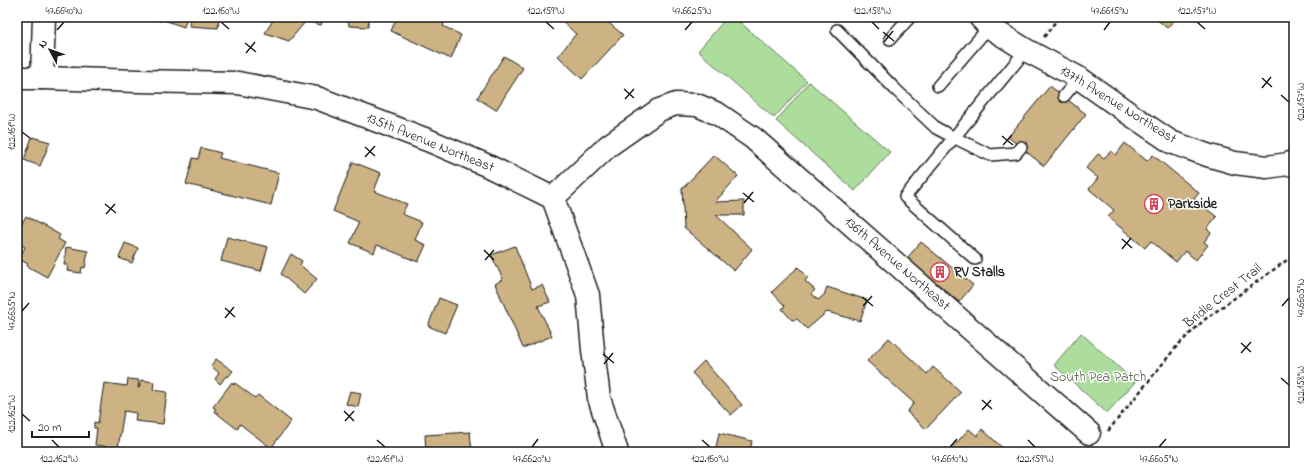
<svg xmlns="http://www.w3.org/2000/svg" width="1311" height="469" font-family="'Indie Flower',sans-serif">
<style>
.green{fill:#addd9d;stroke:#647c5c}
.building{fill:#cdb283;stroke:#1c1c1c}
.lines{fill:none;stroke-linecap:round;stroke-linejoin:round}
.lane-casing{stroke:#1c1c1c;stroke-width:14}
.street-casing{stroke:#1c1c1c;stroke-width:25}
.path{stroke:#1c1c1c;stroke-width:2.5;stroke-dasharray:4 3;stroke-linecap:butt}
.lane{stroke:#fff;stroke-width:11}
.street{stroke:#fff;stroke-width:22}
.ticks{fill:none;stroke:#1c1c1c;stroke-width:1.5}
.labels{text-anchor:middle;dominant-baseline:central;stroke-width:3;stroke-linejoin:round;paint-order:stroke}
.street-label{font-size:14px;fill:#1c1c1c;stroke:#fff}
.poi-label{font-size:14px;font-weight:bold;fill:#1c1c1c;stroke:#fff;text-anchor:start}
.park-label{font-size:14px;fill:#4f6049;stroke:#fff}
.neatline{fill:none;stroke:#1c1c1c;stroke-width:1.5}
.ticks-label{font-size:10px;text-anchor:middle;fill:#1c1c1c}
</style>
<rect width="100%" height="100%" fill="#fff"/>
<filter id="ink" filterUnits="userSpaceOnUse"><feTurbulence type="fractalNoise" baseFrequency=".025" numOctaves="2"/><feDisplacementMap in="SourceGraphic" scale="8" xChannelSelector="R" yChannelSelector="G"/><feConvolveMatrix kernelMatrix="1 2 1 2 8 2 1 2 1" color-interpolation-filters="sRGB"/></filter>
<g filter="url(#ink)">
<g class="green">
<path d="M727 17H734L807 81 774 118 698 51Z"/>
<path d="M809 82 890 152 855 191 776 121Z"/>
<path d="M1081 333 1135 382 1107 413 1054 365Z"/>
</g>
<g class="building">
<path d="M147 17H219L218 28 189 26 190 18 187 17 184 27 161 19V21Z"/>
<path d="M275 17H331L330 21 323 20 321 25 306 21 289 41 265 33Z"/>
<path d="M348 17H369L368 27 349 26Z"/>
<path d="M397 17H446L443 26 461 35 451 59 391 31Z"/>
<path d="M558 17H602L623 35 582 79 558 56 576 34Z"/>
<path d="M1154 17H1177L1167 28Z"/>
<path d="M504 56 523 68 496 110 477 98Z"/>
<path d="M1050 86 1086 114 1044 166 1008 137Z"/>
<path d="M32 137 50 142 40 166 24 160Z"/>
<path d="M1125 143 1147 161 1153 155 1199 193 1194 199 1217 217 1207 229 1211 233 1204 242 1208 245 1196 260 1185 251 1176 262 1151 241 1145 248 1108 217 1114 210 1089 189 1098 178 1086 168 1098 154 1104 158 1111 151 1116 155Z"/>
<path d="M201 148 221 153 219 158 279 173 271 205 186 184 193 158 198 159Z"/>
<path d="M714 155 738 176 715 202 744 201V215H716L752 249 734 271 684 228 682 189Z"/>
<path d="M353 162 381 173 374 191 407 204 402 214 422 222 415 240 426 245 418 262 377 245 374 253 350 243 359 222 333 211Z"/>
<path d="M26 216 60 235 58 239 65 243 47 277 27 266 28 264 19 259 25 247 17 242V227L19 228Z"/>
<path d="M227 237 268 247 261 271 221 261Z"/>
<path d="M921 242 973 285 959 302 907 258Z"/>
<path d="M125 243 138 248 132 263 119 258Z"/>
<path d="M515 246 532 289 542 285 550 302 538 306 552 336 523 348 495 284 503 279 491 255Z"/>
<path d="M66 247 88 251 85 268 82 267 81 273 67 271 68 265H64Z"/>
<path d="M291 254 302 261 300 265 317 279 304 294 281 274Z"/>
<path d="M798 267 808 277 805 281 815 290 811 294 818 300 824 295 827 287 867 300 860 321 827 312 807 329 797 319 792 320 782 309 785 306 772 292Z"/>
<path d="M439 298 457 305 445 333 428 326Z"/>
<path d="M889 338 927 374 933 367 961 392 926 429 907 412 914 403 867 361Z"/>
<path d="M216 359 233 371 228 377 226 376 220 384 215 379 219 373 211 366Z"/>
<path d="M704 361 742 405 731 415 692 373Z"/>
<path d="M128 379 139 380 138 388H139L141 380 154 382 153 390 167 392 163 424 135 421 136 413 124 411 118 448 95 445 97 428H94V422L98 423 104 383 127 386Z"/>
<path d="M232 382 234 385 235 383 255 398 258 395 291 421 271 448 240 424 237 429 214 411 216 409 213 407Z"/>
<path d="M350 391 361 393 358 407 346 404Z"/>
<path d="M969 429 977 436 982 429 1007 452H948Z"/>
<path d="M470 432 472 452H426L425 435Z"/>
<path d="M719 433 752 441 750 452H715Z"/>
</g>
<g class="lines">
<defs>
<g id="lane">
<path d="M837 30 895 89 936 128 953 137 990 155 1016 153 1021 147"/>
<path d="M890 39 910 17"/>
<path d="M938 86 989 27"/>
<path d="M1064 96 1079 78"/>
<path d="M975 259 905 197 1026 50"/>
</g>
<g id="street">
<path d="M980 17 989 27 1026 50 1079 78 1134 117 1171 142 1207 155 1235 163 1267 167 1288 164 1294 161"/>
<path d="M17 78H42L138 81 238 83 317 98 430 141 486 165 553 198 588 295 593 350 599 398 617 452"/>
<path d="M42 78 44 17"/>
<path d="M553 198 608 146 659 110 676 104 697 105 718 114 753 138 1089 433"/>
</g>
</defs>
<use href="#lane" class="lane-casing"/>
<use href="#street" class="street-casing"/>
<g class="path">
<path d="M1044 37 1056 21V17"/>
<path d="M1108 431 1177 346 1204 320 1294 255"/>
</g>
<use href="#lane" class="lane"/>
<use href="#street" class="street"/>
</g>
</g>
<path class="ticks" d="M221 22 229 29M546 22 554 29M872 22 879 29M1197 22 1205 29M57 30 64 22M685 30 692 22M1104 30 1110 22M883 32 894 41M884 42 893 31M245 43 256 52M246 53 255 42M1262 78 1272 87M1262 88 1271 77M624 89 634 98M1281 95 1289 102M625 99 634 89M22 132 30 138M1002 136 1013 145M1003 145 1012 135M365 147 375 156M365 157 375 146M743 193 754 202M744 203 753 192M105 204 116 213M106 214 115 204M1122 239 1132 248M1122 249 1131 238M484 250 494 260M485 260 494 250M862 297 873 306M863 306 872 296M1282 306 1289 298M225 308 235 317M22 311 29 303M225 318 234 307M1241 343 1251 352M1241 353 1251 342M603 354 614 363M604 364 613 353M1281 378 1289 385M982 400 992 409M982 410 991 400M344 411 354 421M22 414 30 421M345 421 354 411M52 440 59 447M377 440 385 447M702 440 710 447M1028 440 1035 447M532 447 538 439M950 447 957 439M1159 447 1166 439"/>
<defs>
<symbol id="building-ring" viewBox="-11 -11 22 22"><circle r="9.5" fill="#fff" stroke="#d1495b" stroke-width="1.5"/><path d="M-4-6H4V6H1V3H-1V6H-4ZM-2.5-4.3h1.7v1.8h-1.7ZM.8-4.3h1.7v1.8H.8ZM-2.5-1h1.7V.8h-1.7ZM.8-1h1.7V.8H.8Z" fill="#d1495b"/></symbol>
</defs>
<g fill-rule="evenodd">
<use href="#building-ring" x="1143" y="193" width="22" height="22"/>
<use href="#building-ring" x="929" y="261" width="22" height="22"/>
</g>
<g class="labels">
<g class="street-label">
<text transform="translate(1118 105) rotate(32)">137th Avenue Northeast</text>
<text transform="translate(430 143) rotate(22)">135th Avenue Northeast</text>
<text transform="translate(897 264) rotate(41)">136th Avenue Northeast</text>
<text transform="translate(1223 296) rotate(-38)">Bridle Crest Trail</text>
</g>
<g class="poi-label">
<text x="1168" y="204">Parkside</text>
<text x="954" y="272">RV Stalls</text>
</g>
<g class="park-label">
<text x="1098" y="377">South Pea Patch</text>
</g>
</g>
<rect width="1311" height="469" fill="none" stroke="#fff" stroke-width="44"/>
<g transform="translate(50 50) rotate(311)" stroke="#ffffff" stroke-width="3" paint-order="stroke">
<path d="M0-3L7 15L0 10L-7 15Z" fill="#1c1c1c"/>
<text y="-6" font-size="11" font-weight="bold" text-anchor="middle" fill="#1c1c1c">N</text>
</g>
<path d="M32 431v6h57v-6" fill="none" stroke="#1c1c1c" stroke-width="2"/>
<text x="38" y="431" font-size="12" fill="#1c1c1c" stroke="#ffffff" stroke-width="3" paint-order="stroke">20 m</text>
<rect x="22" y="22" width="1267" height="425" class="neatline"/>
<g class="ticks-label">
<text x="64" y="14">47.6640°N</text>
<text x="221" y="14">122.160°W</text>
<text x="546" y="14">122.159°W</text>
<text x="692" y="14">47.6625°N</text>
<text x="872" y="14">122.158°W</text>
<text x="1110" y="14">47.6615°N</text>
<text x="1197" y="14">122.157°W</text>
<text transform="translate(1300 102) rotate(-90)" y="4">122.157°W</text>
<text transform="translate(11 132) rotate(-90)" y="4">122.161°W</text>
<text transform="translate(1300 298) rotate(-90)" y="4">47.6605°N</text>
<text transform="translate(11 311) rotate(-90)" y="4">47.6635°N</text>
<text transform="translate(1300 385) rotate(-90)" y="4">122.158°W</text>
<text transform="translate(11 414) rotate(-90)" y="4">122.162°W</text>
<text x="59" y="462">122.162°W</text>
<text x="385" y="462">122.161°W</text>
<text x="532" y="462">47.6620°N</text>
<text x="710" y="462">122.160°W</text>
<text x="950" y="462">47.6610°N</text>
<text x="1035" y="462">122.159°W</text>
<text x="1159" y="462">47.6605°N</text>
</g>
</svg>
